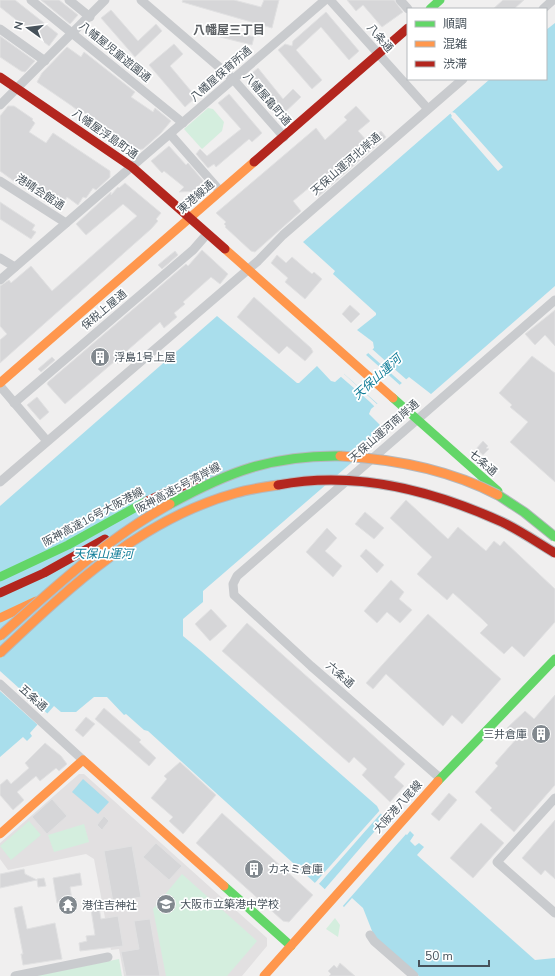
<svg xmlns="http://www.w3.org/2000/svg" width="555" height="976" font-family="'Nunito Sans','Noto Sans JP',sans-serif">
<style>
.education{fill:#e2e0e1}
.green{fill:#d4eede}
.water{fill:#a9deec}
.pier{fill:#f0efef}
.building{fill:#d6d6d8;stroke:#e1e1e2}
.lines{fill:none;stroke-linecap:round;stroke-linejoin:round}
.street{stroke:#c9cbce;stroke-width:9}
.fast{stroke:#63d668;stroke-width:9}
.slow{stroke:#ff974d;stroke-width:9}
.jam{stroke:#b3261e;stroke-width:9}
.fast-bridge-casing{stroke:#b5b9be;stroke-width:11;stroke-linecap:butt}
.slow-bridge-casing{stroke:#b5b9be;stroke-width:11;stroke-linecap:butt}
.jam-bridge-casing{stroke:#b5b9be;stroke-width:11;stroke-linecap:butt}
.fast-bridge{stroke:#63d668;stroke-width:9}
.slow-bridge{stroke:#ff974d;stroke-width:9}
.jam-bridge{stroke:#b3261e;stroke-width:9}
.labels{text-anchor:middle;dominant-baseline:central;stroke-width:3.5;stroke-linejoin:round;paint-order:stroke}
.street-label{font-size:11px;fill:#47525b;stroke:#fff}
.poi-label{font-size:11px;fill:#47525b;stroke:#fff;text-anchor:start}
.neighbourhood-label{font-size:12px;font-weight:bold;fill:#5b5f63;stroke:#fff}
.water-label{font-size:12px;font-style:italic;fill:#0f7c97;stroke:#fff}
</style>
<rect width="100%" height="100%" fill="#f0efef"/>
<path class="education" d="M79 774H84L267 938V946L242 976H124L119 949 111 950 94 859 86 854 8 870 0 859V843Z"/>
<g class="green">
<path d="M208 108 213 109 224 122 222 131 202 149 184 129Z"/>
<path d="M29 821 41 835 11 860 0 846Z"/>
<path d="M84 824 89 842 54 852 48 835Z"/>
<path d="M182 874 257 941 227 976H166L153 909Z"/>
<path d="M335 918 340 925 338 937 326 929Z"/>
<path d="M119 959 122 976H34Z"/>
</g>
<g class="water">
<path d="M555 23V286L431 394 409 377 371 409 369 414 387 432 203 591V602L183 619V636L201 651 377 806 381 814 407 835 410 831 414 835 410 841 415 846 419 843 424 847 417 855 535 960 555 958V976H419L374 936 363 908 352 898 344 907 317 882 315 883 148 731 144 730 126 714 124 715 107 697H94L76 712H61L54 706 30 733 32 736 27 741 23 737 0 757V506L217 316 297 383H299L317 366 331 381 335 382 374 348 373 342 357 330 376 315V313L333 274 335 271 303 242 490 79H546V30Z"/>
<path d="M83 779 109 802 98 814 72 792Z"/>
</g>
<g class="pier">
<path d="M452 112 455 113 503 167 498 171 451 117 452 116 450 113Z"/>
<path d="M371 348 399 373 407 380 403 384 367 352Z"/>
<path d="M365 354 401 386 379 405 343 373Z"/>
<path d="M343 373 378 405 376 408 370 402 340 376Z"/>
<path d="M0 671 49 715 39 726 0 691Z"/>
<path d="M381 809 382 812 318 885 314 884Z"/>
<path d="M387 817 407 833 342 907 324 890Z"/>
</g>
<g class="building">
<path d="M0 0H15L58 34 49 46 0 7Z"/>
<path d="M41 0H59L78 15 70 24Z"/>
<path d="M183 0H234L261 7 264 0H279L272 28 182 2Z"/>
<path d="M347 0H394L403 12 382 27 363 5 356 11Z"/>
<path d="M503 0H524L514 9H493Z"/>
<path d="M111 10 138 41 156 24 162 31 135 57 101 18Z"/>
<path d="M326 12 359 51 349 60 321 27 296 50 322 80 312 89 278 50 285 44 292 46 293 41Z"/>
<path d="M218 27 254 37 252 45 216 36Z"/>
<path d="M0 36 35 61 25 72 21 71 0 57Z"/>
<path d="M174 44 183 54 170 66 196 97 185 107 149 65Z"/>
<path d="M67 47 81 57 84 52 135 92 131 97 153 112 155 108 171 121 161 133 143 149 136 150 78 108 77 110 72 106 37 82 42 73Z"/>
<path d="M258 68 283 99 293 89 301 97 281 116 247 77Z"/>
<path d="M229 94 262 133 252 142 249 139 216 167 214 164 208 168 196 154 200 149 207 156 241 129 218 103Z"/>
<path d="M8 106H14L33 119 32 120 35 123 29 132 46 143 53 133 110 171V177L96 190 93 188 86 198 83 197 78 205 67 197 59 211 11 179 0 171V116Z"/>
<path d="M356 106 370 121 358 131 368 142 381 131 386 137 318 197 310 187 293 201 301 211 255 252 251 251 225 227 226 226 224 224 226 222 216 213 316 128 325 140 347 120 344 117Z"/>
<path d="M169 146 186 165 188 163 205 183 197 191 179 192 184 187 164 171 162 173 151 161Z"/>
<path d="M125 183 161 213 156 219 158 221 151 229 0 363V340L7 334 0 326V286L9 280 11 283 31 266 52 291 137 216 123 204 86 235 76 224 111 192V195L118 187 119 188Z"/>
<path d="M0 202 35 225 32 230 36 232 31 239 0 219Z"/>
<path d="M202 250 228 274 220 284 211 277 183 302 185 304 174 313 177 317 164 328 160 322 121 356 124 359 118 364 115 361 65 404 47 384 48 382 186 264 188 266Z"/>
<path d="M175 251 178 255 162 269 158 265Z"/>
<path d="M277 255 286 263 292 257 312 274 314 272 322 279 305 299 285 282 288 278 271 263Z"/>
<path d="M254 297 311 348 313 352 305 361 287 346 279 354 237 317Z"/>
<path d="M350 305 360 314 351 323 342 314Z"/>
<path d="M555 310V346L545 335 535 345 525 334Z"/>
<path d="M532 356 555 373V482L510 442 528 422 510 407 512 405 499 393Z"/>
<path d="M52 357 55 360 41 372 38 369Z"/>
<path d="M37 397 49 412 40 420 27 405Z"/>
<path d="M483 441 488 446 486 448 489 449 483 455 476 449Z"/>
<path d="M406 500 448 539 458 527 486 551 494 541 500 546 504 541 555 589V622L524 657 512 646 504 654 480 633 488 625 482 619 453 593 447 600 417 574 432 557 390 518Z"/>
<path d="M365 512 384 528 374 539 355 524Z"/>
<path d="M327 528 337 538 325 551 342 566 333 577 306 552Z"/>
<path d="M366 549 384 565 377 573 360 556Z"/>
<path d="M391 580 404 592 399 599 412 610 400 623 387 612 377 623 364 611Z"/>
<path d="M211 609 227 626 210 641 195 624Z"/>
<path d="M428 614 501 679 462 724 452 715 443 726 386 674 373 689 366 683Z"/>
<path d="M247 623 405 764 394 777 404 786 390 802 362 775 367 769 354 757 349 763 222 651Z"/>
<path d="M555 695V785L514 832 490 810 492 808 475 792 498 766 495 763 518 737 507 728 525 711 534 719Z"/>
<path d="M104 708 141 740 139 742 156 758 149 766 95 719Z"/>
<path d="M86 717 95 724 83 737 75 730Z"/>
<path d="M45 743 61 756 67 764 59 771 56 768 40 781 36 776 17 792 24 800 13 810 0 795V785L7 779 11 784 29 768 25 763Z"/>
<path d="M180 762 216 795 183 834 169 821 173 817 151 798 167 779 164 776Z"/>
<path d="M449 793 457 800 439 821 431 814Z"/>
<path d="M52 799 67 816 47 834 32 817Z"/>
<path d="M222 813 313 895 289 922 283 921 196 843Z"/>
<path d="M104 816 109 821 102 830 97 825Z"/>
<path d="M555 820V879L545 870 541 875 522 858Z"/>
<path d="M481 823 504 843 473 878 450 858Z"/>
<path d="M156 843 182 866 169 880 143 857Z"/>
<path d="M132 846 141 897 113 902 104 851Z"/>
<path d="M24 869 25 874 37 880 0 888V874Z"/>
<path d="M80 873 82 885 70 887 72 900 57 903 53 878Z"/>
<path d="M44 878 46 886 38 887 37 879Z"/>
<path d="M98 901 101 919 118 916 123 946 80 951 79 943 87 941 86 936 95 935 90 903Z"/>
<path d="M22 906 27 929 55 923 62 959 23 965 21 954H23L14 908Z"/>
<path d="M150 919 160 976H126L121 952 139 949 134 921Z"/>
<path d="M340 963 355 976H329L331 974 328 971 334 965 337 968Z"/>
</g>
<g class="lines">
<g class="street">
<path d="M31 0 183 123"/>
<path d="M69 0 90 17"/>
<path d="M141 0 233 79 284 137"/>
<path d="M330 0 428 109"/>
<path d="M400 0 408 9"/>
<path d="M543 9 553 0"/>
<path d="M0 29 45 61"/>
<path d="M0 105 105 0"/>
<path d="M170 134 220 191"/>
<path d="M0 181 66 223"/>
<path d="M0 258 15 267"/>
<path d="M0 280 325 0"/>
<path d="M0 386 47 441"/>
<path d="M14 403 193 250 207 234"/>
<path d="M0 482 258 261 283 235 463 79"/>
<path d="M0 684 83 760"/>
<path d="M440 778 311 666 234 595 233 584 237 576 555 300"/>
<path d="M555 798 497 862 555 913"/>
<path d="M370 935 374 941 414 976"/>
<path d="M15 976 108 957"/>
</g>
<g class="fast">
<path d="M430 9 440 0"/>
<path d="M393 398 498 491"/>
<path d="M0 577 68 545 147 501"/>
<path d="M438 781 555 659"/>
<path d="M224 886 291 946"/>
</g>
<g class="slow">
<path d="M225 249 393 398"/>
<path d="M0 383 254 162"/>
<path d="M0 618 36 601"/>
<path d="M0 834 83 760 224 886"/>
<path d="M264 976 438 781"/>
</g>
<g class="jam">
<path d="M0 77 132 167 225 249"/>
<path d="M254 162 408 28"/>
<path d="M147 501 171 490 199 485"/>
<path d="M0 593 44 573 105 539"/>
</g>
<defs>
<g id="fast-bridge">
<path d="M498 495 524 512 555 537"/>
<path d="M170 504C228 472 272 455 340 456"/>
</g>
<g id="slow-bridge">
<path d="M340 456C394 459 450 470 498 495"/>
<path d="M0 636C54 588 106 539 170 504"/>
<path d="M0 653C70 587 141 519 236 493 250 489 264 487 278 485"/>
</g>
<path id="jam-bridge" d="M278 485C354 470 434 491 502 522 521 531 538 543 555 553"/>
</defs>
<use href="#fast-bridge" class="fast-bridge-casing"/>
<use href="#slow-bridge" class="slow-bridge-casing"/>
<use href="#jam-bridge" class="jam-bridge-casing"/>
<use href="#fast-bridge" class="fast-bridge"/>
<use href="#slow-bridge" class="slow-bridge"/>
<use href="#jam-bridge" class="jam-bridge"/>
</g>
<defs>
<symbol id="building-disc" viewBox="-11 -11 22 22"><circle r="9.5" fill="#82898f" stroke="#fff"/><path d="M-4-6H4V6H1V3H-1V6H-4ZM-2.5-4.3h1.7v1.8h-1.7ZM.8-4.3h1.7v1.8H.8ZM-2.5-1h1.7V.8h-1.7ZM.8-1h1.7V.8H.8Z" fill="#fff"/></symbol>
<symbol id="school-disc" viewBox="-11 -11 22 22"><circle r="9.5" fill="#82898f" stroke="#fff"/><path d="M0-5L7-2L0 1L-7-2ZM-4 1L0 2.5L4 1V4Q0 6-4 4Z" fill="#fff"/></symbol>
<symbol id="temple-disc" viewBox="-11 -11 22 22"><circle r="9.5" fill="#82898f" stroke="#fff"/><path d="M0-6L5-2H3V0L6.5 2.5H4V6H1.5V3h-3V6H-4V2.5H-6.5L-3 0V-2H-5Z" fill="#fff"/></symbol>
</defs>
<g fill-rule="evenodd">
<use href="#building-disc" x="89" y="346" width="22" height="22"/>
<use href="#building-disc" x="530" y="723" width="22" height="22"/>
<use href="#building-disc" x="243" y="858" width="22" height="22"/>
<use href="#school-disc" x="155" y="893" width="22" height="22"/>
<use href="#temple-disc" x="57" y="894" width="22" height="22"/>
</g>
<g class="labels">
<g class="street-label">
<text transform="translate(380 38) rotate(49)">八条通</text>
<text transform="translate(115 52) rotate(39)">八幡屋児童遊園通</text>
<text transform="translate(221 74) rotate(-41)">八幡屋保育所通</text>
<text transform="translate(267 99) rotate(49)">八幡屋亀町通</text>
<text transform="translate(105 134) rotate(35)">八幡屋浮島町通</text>
<text transform="translate(346 164) rotate(-41)">天保山運河北岸通</text>
<text transform="translate(40 192) rotate(33)">港晴会館通</text>
<text transform="translate(196 197) rotate(-41)">東港線通</text>
<text transform="translate(104 310) rotate(-40)">保税上屋通</text>
<text transform="translate(384 431) rotate(-41)">天保山運河南岸通</text>
<text transform="translate(483 463) rotate(41)">七条通</text>
<text transform="translate(178 488) rotate(-28)">阪神高速5号湾岸線</text>
<text transform="translate(93 517) rotate(-28)">阪神高速16号大阪港線</text>
<text transform="translate(340 675) rotate(41)">六条通</text>
<text transform="translate(33 698) rotate(42)">五条通</text>
<text transform="translate(398 807) rotate(-48)">大阪港八尾線</text>
</g>
<g class="poi-label">
<text x="114" y="357">浮島1号上屋</text>
<text x="527" y="734" text-anchor="end">三井倉庫</text>
<text x="268" y="869">カネミ倉庫</text>
<text x="180" y="904">大阪市立築港中学校</text>
<text x="82" y="905">港住吉神社</text>
</g>
<g class="neighbourhood-label">
<text x="229" y="30">八幡屋三丁目</text>
</g>
<g class="water-label">
<text transform="translate(377 377) rotate(-42)">天保山運河</text>
<text x="103" y="554">天保山運河</text>
</g>
</g>
<rect x="407" y="8" width="140" height="72" fill="#ffffff" stroke="#b5babd"/>
<rect x="415" y="21" width="20" height="6" fill="#63d668" stroke="#b5babd"/>
<text x="443" y="28" font-size="12" fill="#47525b">順調</text>
<rect x="415" y="41" width="20" height="6" fill="#ff974d" stroke="#b5babd"/>
<text x="443" y="48" font-size="12" fill="#47525b">混雑</text>
<rect x="415" y="61" width="20" height="6" fill="#b3261e" stroke="#b5babd"/>
<text x="443" y="68" font-size="12" fill="#47525b">渋滞</text>
<g transform="translate(28 28) rotate(284)" stroke="#ffffff" stroke-width="3" paint-order="stroke">
<path d="M0-3L7 15L0 10L-7 15Z" fill="#47525b"/>
<text y="-6" font-size="11" font-weight="bold" text-anchor="middle" fill="#47525b">N</text>
</g>
<path d="M419 960v6h70v-6" fill="none" stroke="#47525b" stroke-width="2"/>
<text x="425" y="960" font-size="12" fill="#47525b" stroke="#ffffff" stroke-width="3" paint-order="stroke">50 m</text>
</svg>
